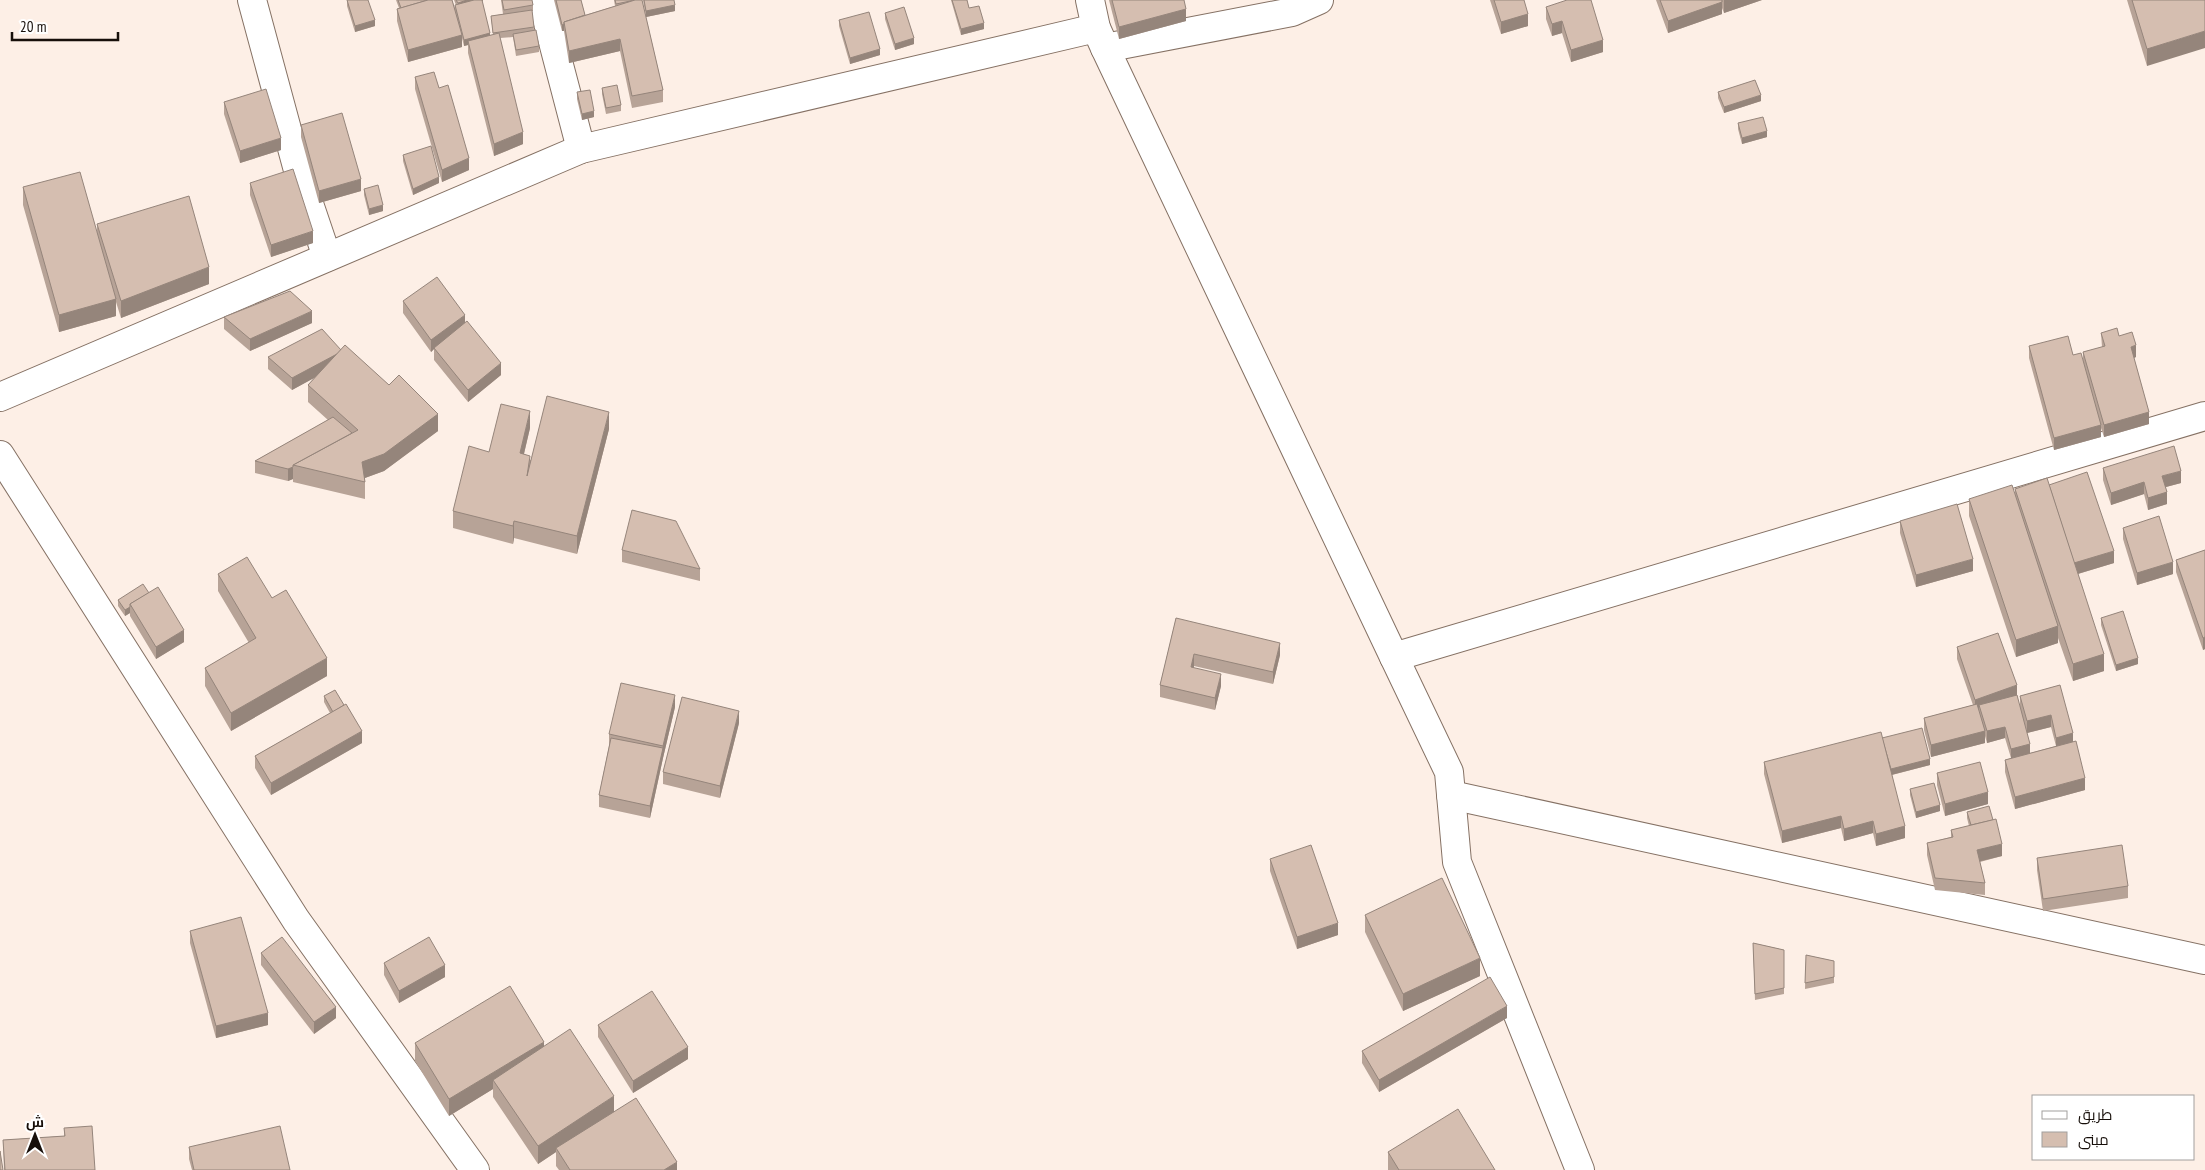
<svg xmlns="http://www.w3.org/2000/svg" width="2205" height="1170" font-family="'PT Sans Narrow',Cairo,sans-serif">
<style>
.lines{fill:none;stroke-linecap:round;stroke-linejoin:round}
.minor-casing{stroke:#857164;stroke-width:30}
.tertiary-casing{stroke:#857164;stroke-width:30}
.minor{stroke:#fff;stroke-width:28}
.tertiary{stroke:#fff;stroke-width:28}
.wall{fill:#b7a397;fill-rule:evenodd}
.shaded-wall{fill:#95857b}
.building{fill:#d5beb0;stroke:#95857b}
</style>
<rect width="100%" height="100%" fill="#fdefe6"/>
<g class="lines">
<defs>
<g id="minor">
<path d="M252 0 299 174 327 257"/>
<path d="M542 0 581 149"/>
<path d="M1090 0 1096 28 1105 48 1394 657 2205 416"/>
<path d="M1105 48 1292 12 1319 0"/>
<path d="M0 397 581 149 1096 28"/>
<path d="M1394 657 1449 772 1457 862 1580 1170"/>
<path d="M1451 795 2205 960"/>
</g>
<path id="tertiary" d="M0 455 296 920 475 1170"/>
</defs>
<use href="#minor" class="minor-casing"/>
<use href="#tertiary" class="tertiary-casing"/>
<use href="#minor" class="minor"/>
<use href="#tertiary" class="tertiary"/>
</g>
<g class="wall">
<path d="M347 0 375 26 355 32 347 6Z"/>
<path d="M396 0H452L455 8V5H456L454 0H483L482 1 490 35H493L491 16 503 14 501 0H532L533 5V11H532L534 30 539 46V52L516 56 513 37 500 38 523 144 494 156 468 53V45L464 46 462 38V47L408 62 397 21V9L399 8Z"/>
<path d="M554 0H581L585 15 615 6 614 0H642L663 90V102L632 108 620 51 569 63 564 31H562Z"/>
<path d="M643 0H674L675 11 646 17Z"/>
<path d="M951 0H967L969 8 984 29 961 35Z"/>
<path d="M1109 0H1184L1186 21 1119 39Z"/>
<path d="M1490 0H1524L1528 26 1501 34Z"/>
<path d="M1656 0H1762L1724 13 1722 8V14L1668 33Z"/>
<path d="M2127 0H2205L2147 66Z"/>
<path d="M1546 7 1603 52 1571 62 1562 33 1552 36 1546 19Z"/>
<path d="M885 13 914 44 895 50 885 19Z"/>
<path d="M839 20 880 55 850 64 839 26Z"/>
<path d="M415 77 439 88 469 170 442 182 415 89Z"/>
<path d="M602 88 621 105V111L606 114 602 94Z"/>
<path d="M577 92 594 117 582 120 577 99Z"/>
<path d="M1718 92 1761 101 1724 113 1718 98Z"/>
<path d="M224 102 281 150 240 163 224 114Z"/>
<path d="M1738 123 1767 137 1742 144 1738 129Z"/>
<path d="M301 125 361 191 319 203 301 137Z"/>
<path d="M403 155 439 183 413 195 403 161Z"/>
<path d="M250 183 313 243 271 257 250 195Z"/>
<path d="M23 187 97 233V224L209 284 121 318 116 302V316L59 332 23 205Z"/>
<path d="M364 189 383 211 369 215 364 195Z"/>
<path d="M403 301 465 322 501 375 468 402 434 360V349L431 352 403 313Z"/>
<path d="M224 317 312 323 250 351 224 329Z"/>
<path d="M2101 333 2119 336 2136 357 2134 358 2149 424 2104 437 2101 428V437L2054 450 2029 358V346L2073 355 2083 362V352L2102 347Z"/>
<path d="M341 350 438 431 384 471 365 478V499L293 482V479L288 481 255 473V461L328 420 308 402V385L315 377 292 390 268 369V357Z"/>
<path d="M530 428 524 454 530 460 609 429 577 554 514 538 513 544 453 528V511L489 452Z"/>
<path d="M2103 468 2181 483 2166 487 2167 504 2148 510 2144 494 2111 505 2103 480Z"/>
<path d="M2049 485 2114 563 2078 574 2104 671 2073 681 2058 638V643L2016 657 1969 516V499L2015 494V489Z"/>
<path d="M1900 521 1973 571 1916 587 1900 533Z"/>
<path d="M2123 528 2173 574 2137 585 2123 539Z"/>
<path d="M622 550 700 569V581L622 562Z"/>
<path d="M2205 550V649L2203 650 2176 572V560Z"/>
<path d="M218 574 272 598 327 676 231 731 205 686V668L249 643 218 591Z"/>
<path d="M149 593 184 642 156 659 130 616V613L125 616 118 606V600Z"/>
<path d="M1176 618 1280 655 1273 684 1194 666V668L1221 686 1215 710 1160 697V685Z"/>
<path d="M2101 618 2138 664 2116 671 2101 625Z"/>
<path d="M1957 647 2017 695 2020 708V696L2060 685 2073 742 2085 790 2015 809 2005 772V760L2011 758 2005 738 1987 743 1985 736V743L1931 757 1924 730V718L1973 705 1957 659ZM2051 727 2056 746 2030 753 2027 733Z"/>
<path d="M324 696 362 743 271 795 255 768V756L330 713 324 702Z"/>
<path d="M675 707 663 758 650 818 599 807V795L609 746V734Z"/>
<path d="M739 723 720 798 663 784V772Z"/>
<path d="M1882 738 1930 765 1892 775 1905 838 1876 846 1873 833 1844 841 1841 828 1782 843 1764 774V762Z"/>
<path d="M1937 773 1988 804 1945 816 1937 785Z"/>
<path d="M1910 789 1940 811 1916 818 1910 795Z"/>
<path d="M1967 812 2002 856 1980 862 1985 883V895L1935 890 1927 855V843L1951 837V830L1969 826 1967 818Z"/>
<path d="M2037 858 2128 886V898L2043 911 2037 870Z"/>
<path d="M1270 859 1338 935 1297 949 1270 871Z"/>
<path d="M1365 915 1480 976 1403 1011 1365 932Z"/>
<path d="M190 931 268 1025 216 1038 190 943Z"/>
<path d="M1753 943 1784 950V994L1755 1000Z"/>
<path d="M261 953 336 1018 314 1034 261 965Z"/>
<path d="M1806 955 1834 961V983L1805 989Z"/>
<path d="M384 963 445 977 399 1003 384 975Z"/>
<path d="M1507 1018 1379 1092 1362 1063V1051Z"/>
<path d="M598 1025 688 1059 633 1093 598 1037Z"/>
<path d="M415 1043 544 1047 677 1170H559L556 1166V1152L538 1164 493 1097V1089L449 1116 415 1061Z"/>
<path d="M64 1128 95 1170H4L3 1140 64 1136Z"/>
<path d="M189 1147 290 1170H192L189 1159Z"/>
<path d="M1388 1152 1495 1170H1388Z"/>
</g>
<g class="shaded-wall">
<path d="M467 0H483V1L458 9V3Z"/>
<path d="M1724 0H1762L1724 13Z"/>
<path d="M1722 2V14L1668 33V21Z"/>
<path d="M675 5V11L646 17V11Z"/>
<path d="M1186 9V21L1119 39V27Z"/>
<path d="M1528 14V26L1501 34V22Z"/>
<path d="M375 20V26L355 32V26Z"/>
<path d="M1562 21V33L1552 36V24Z"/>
<path d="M984 23V29L961 35V29Z"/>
<path d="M564 24V31H562V25Z"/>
<path d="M2205 31V48L2147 66V49Z"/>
<path d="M490 33V39L468 41V45L464 46V40Z"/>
<path d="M462 35V47L408 62V50Z"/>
<path d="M914 38V44L895 50V44Z"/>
<path d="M620 39V51L569 63V51Z"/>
<path d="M1603 40V52L1571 62V50Z"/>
<path d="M880 49V55L850 64V58Z"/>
<path d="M1761 95V101L1724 113V107Z"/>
<path d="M594 111V117L582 120V114Z"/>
<path d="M1767 131V137L1742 144V138Z"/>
<path d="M523 132V144L494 156V144Z"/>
<path d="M281 138V150L240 163V151Z"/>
<path d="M469 158V170L442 182V170Z"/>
<path d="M439 177V183L413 195V189Z"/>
<path d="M361 179V191L319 203V191Z"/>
<path d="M383 205V211L369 215V209Z"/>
<path d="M313 231V243L271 257V245Z"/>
<path d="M209 267V284L121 318V301Z"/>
<path d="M116 299V316L59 332V315Z"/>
<path d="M312 311V323L250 351V339Z"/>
<path d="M465 315V327L434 348V349L431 352V340Z"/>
<path d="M2136 345V357L2131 359V347Z"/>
<path d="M342 351V363L292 390V378Z"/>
<path d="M501 363V375L468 402V390Z"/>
<path d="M530 411V428L520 470V453Z"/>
<path d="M609 412V429L577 554V536Z"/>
<path d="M2149 412V424L2104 437V425Z"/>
<path d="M438 414V431L384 471 362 479V462Z"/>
<path d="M2101 425V437L2054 450V438Z"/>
<path d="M293 467V479L288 481V469Z"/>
<path d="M2181 471V483L2162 488V476Z"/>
<path d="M2144 482V494L2111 505V493Z"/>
<path d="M2167 492V504L2148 510V498Z"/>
<path d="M514 521V538L513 544V526Z"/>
<path d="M2114 551V563L2074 575V563Z"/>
<path d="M1973 559V571L1916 587V575Z"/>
<path d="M2173 562V574L2137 585V573Z"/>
<path d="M130 607V613L125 616V610Z"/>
<path d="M2058 626V643L2016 657V640Z"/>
<path d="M184 630V642L156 659V647Z"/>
<path d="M2205 637V649L2203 650V638Z"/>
<path d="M1280 643V655L1273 684V672Z"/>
<path d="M1194 654V666L1191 679V667Z"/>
<path d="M2104 654V671L2073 681V664Z"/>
<path d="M327 658V676L231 731V713Z"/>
<path d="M2138 658V664L2116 671V665Z"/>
<path d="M1221 674V686L1215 710V698Z"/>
<path d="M2017 685V697L1979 705V710L1975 711V700Z"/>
<path d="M675 695V707L663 758 650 818V806L663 746Z"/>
<path d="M739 711V723L720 798V786Z"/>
<path d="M2051 715V727L2027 733V721Z"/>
<path d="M2005 727V738L1987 743V731Z"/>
<path d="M362 731V743L271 795V783Z"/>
<path d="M1985 731V743L1931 757V745Z"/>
<path d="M2073 733V745L2056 750V738Z"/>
<path d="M2030 744V756L2011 761V749Z"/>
<path d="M1930 759V765L1891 775V769Z"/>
<path d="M2085 778V790L2015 809V797Z"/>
<path d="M1988 792V804L1945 816V804Z"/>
<path d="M1940 805V811L1916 818V812Z"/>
<path d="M1841 816V828L1782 843V831Z"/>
<path d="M1873 821V833L1844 841V829Z"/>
<path d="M1905 826V838L1876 846V834Z"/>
<path d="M2002 844V856L1977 862V850Z"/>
<path d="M1338 923V935L1297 949V937Z"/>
<path d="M1480 958V976L1403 1011V994Z"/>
<path d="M445 965V977L399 1003V991Z"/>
<path d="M1507 1006V1018L1379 1092V1080Z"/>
<path d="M336 1007V1018L314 1034V1022Z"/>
<path d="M268 1013V1025L216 1038V1026Z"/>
<path d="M544 1042V1059L493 1080V1089L449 1116V1099Z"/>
<path d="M688 1047V1059L633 1093V1081Z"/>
<path d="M614 1096V1114L556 1148V1152L538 1164V1146Z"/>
<path d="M677 1162V1170H664Z"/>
</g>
<g class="building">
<path d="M347 0H368L375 20 355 26Z"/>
<path d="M398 0H428L401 8Z"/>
<path d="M428 0H452L462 35 408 50 397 9Z"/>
<path d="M456 0H467L458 3Z"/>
<path d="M474 0H482L490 33 464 40 455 5Z"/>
<path d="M502 0H532L533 5 504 10Z"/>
<path d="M556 0H581L585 15 564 22V24L562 25Z"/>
<path d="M615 0H635L616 4Z"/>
<path d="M635 0H642L663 90 632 96 620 39 569 51 564 22Z"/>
<path d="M644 0H674L675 5 646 11Z"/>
<path d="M952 0H967L969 8 979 6 984 23 961 29Z"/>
<path d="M1112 0H1184L1186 9 1119 27Z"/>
<path d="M1494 0H1524L1528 14 1501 22Z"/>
<path d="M1567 0H1591L1603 40 1571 50 1562 21 1552 24 1546 7Z"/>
<path d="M1660 0H1722V2L1668 21Z"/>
<path d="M2132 0H2205V31L2147 49Z"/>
<path d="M904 7 914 38 895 44 885 13Z"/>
<path d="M532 10 534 27 493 33 491 16Z"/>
<path d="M869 12 880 49 850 58 839 20Z"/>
<path d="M536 30 539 46 516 50 513 34Z"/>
<path d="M499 33 523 132 494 144 468 41Z"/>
<path d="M434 72 439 88 448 85 469 158 442 170 415 77Z"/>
<path d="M1755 80 1761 95 1724 107 1718 92Z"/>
<path d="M617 85 621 105 606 108 602 88Z"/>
<path d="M266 89 281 138 240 151 224 102Z"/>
<path d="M590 90 594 111 582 114 577 92Z"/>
<path d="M342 113 361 179 319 191 301 125Z"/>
<path d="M1763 117 1767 131 1742 138 1738 123Z"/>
<path d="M431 146 439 177 413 189 403 155Z"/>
<path d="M293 169 313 231 271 245 250 183Z"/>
<path d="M80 172 116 299 59 315 23 187Z"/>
<path d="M378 185 383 205 369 209 364 189Z"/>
<path d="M189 196 209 267 121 301 97 224Z"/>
<path d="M437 277 465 315 431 340 403 301Z"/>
<path d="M290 291 312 311 250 339 224 317Z"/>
<path d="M467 321 501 363 468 390 434 348Z"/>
<path d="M2117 328 2119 336 2132 332 2136 345 2131 347 2149 412 2104 425 2083 352 2105 346 2101 333Z"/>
<path d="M322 329 341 350 337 354 292 378 268 357Z"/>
<path d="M2068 336 2073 355 2081 353 2101 425 2054 438 2029 346Z"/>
<path d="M345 345 389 385 399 375 438 414 384 454 362 462 365 482 293 465 358 430 308 385Z"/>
<path d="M547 396 609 412 577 536 514 521 513 526 453 511 469 446 489 452 501 404 530 411 520 453 530 456 527 476Z"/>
<path d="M333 417 352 433 293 465V467L288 469 255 461Z"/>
<path d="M2174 446 2181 471 2162 476 2167 492 2148 498 2144 482 2111 493 2103 468Z"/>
<path d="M2087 472 2114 551 2074 563 2049 485Z"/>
<path d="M2047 478 2104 654 2073 664 2015 489Z"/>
<path d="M2012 485 2058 626 2016 640 1969 499Z"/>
<path d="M1957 504 1973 559 1916 575 1900 521Z"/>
<path d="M632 510 676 521 700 569 622 550Z"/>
<path d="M2159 516 2173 562 2137 573 2123 528Z"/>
<path d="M2205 550V637L2203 638 2176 560Z"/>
<path d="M247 557 272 598 286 590 327 658 231 713 205 668 256 638 218 574Z"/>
<path d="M143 584 149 593 130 604V607L125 610 118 600Z"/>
<path d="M158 587 184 630 156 647 130 604Z"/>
<path d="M2123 611 2138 658 2116 665 2101 618Z"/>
<path d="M1176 618 1280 643 1273 672 1194 654 1191 667 1221 674 1215 698 1160 685Z"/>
<path d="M1998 633 2017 685 1975 700 1957 647Z"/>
<path d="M621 683 675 695 663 746 609 734Z"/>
<path d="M2060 685 2073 733 2056 738 2051 715 2027 721 2020 696Z"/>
<path d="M335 690 344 705 333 712 324 696Z"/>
<path d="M2017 695 2030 744 2011 749 2005 727 1987 731 1979 705Z"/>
<path d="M682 697 739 711 720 786 663 772Z"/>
<path d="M346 704 362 731 271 783 255 756Z"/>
<path d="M1977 704 1985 731 1931 745 1924 718Z"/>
<path d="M1922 728 1930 759 1891 769 1882 738Z"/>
<path d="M1881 732 1905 826 1876 834 1873 821 1844 829 1841 816 1782 831 1764 762Z"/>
<path d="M611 738 663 748 650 806 599 795Z"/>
<path d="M2076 741 2085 778 2015 797 2005 760Z"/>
<path d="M1980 762 1988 792 1945 804 1937 773Z"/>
<path d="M1934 783 1940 805 1916 812 1910 789Z"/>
<path d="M1989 806 1993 820 1971 825 1967 812Z"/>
<path d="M1996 819 2002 844 1977 850 1985 883 1935 878 1927 843 1953 837 1951 830Z"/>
<path d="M1311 845 1338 923 1297 937 1270 859Z"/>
<path d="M2122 845 2128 886 2043 899 2037 858Z"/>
<path d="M1442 878 1480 958 1403 994 1365 915Z"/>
<path d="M241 917 268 1013 216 1026 190 931Z"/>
<path d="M282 937 336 1007 314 1022 261 953Z"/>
<path d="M429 937 445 965 399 991 384 963Z"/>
<path d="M1753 943 1784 950V988L1755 994Z"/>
<path d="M1806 955 1834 961V977L1805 983Z"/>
<path d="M1490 977 1507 1006 1379 1080 1362 1051Z"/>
<path d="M510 986 544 1042 449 1099 415 1043Z"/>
<path d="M652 991 688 1047 633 1081 598 1025Z"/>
<path d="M570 1029 614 1096 538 1146 493 1080Z"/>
<path d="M636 1098 677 1162 664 1170H570L556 1148Z"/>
<path d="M1458 1109 1495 1170H1399L1388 1152Z"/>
<path d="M92 1126 95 1170H5L3 1140 65 1136 64 1128Z"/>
<path d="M280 1126 290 1170H194L189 1147Z"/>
<path d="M0 1151 3 1170H0Z"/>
</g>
<rect x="2032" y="1095" width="162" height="65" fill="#ffffff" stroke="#a29f9d"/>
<rect x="2042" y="1111" width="25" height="8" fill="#ffffff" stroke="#a29f9d"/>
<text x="2078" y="1120" font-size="15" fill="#170f0a">طريق</text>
<rect x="2042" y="1132" width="25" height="15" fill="#d5beb0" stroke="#a29f9d"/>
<text x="2078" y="1145" font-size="15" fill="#170f0a">مبنى</text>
<g transform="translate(35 1135)" stroke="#ffffff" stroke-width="4" paint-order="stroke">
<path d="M0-4L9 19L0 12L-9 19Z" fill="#170f0a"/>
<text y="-8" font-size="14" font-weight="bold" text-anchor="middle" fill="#170f0a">ش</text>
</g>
<path d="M12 32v8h106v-8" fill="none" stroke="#170f0a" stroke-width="2.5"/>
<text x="20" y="32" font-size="15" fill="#170f0a" stroke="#ffffff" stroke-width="4" paint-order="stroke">20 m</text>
</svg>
